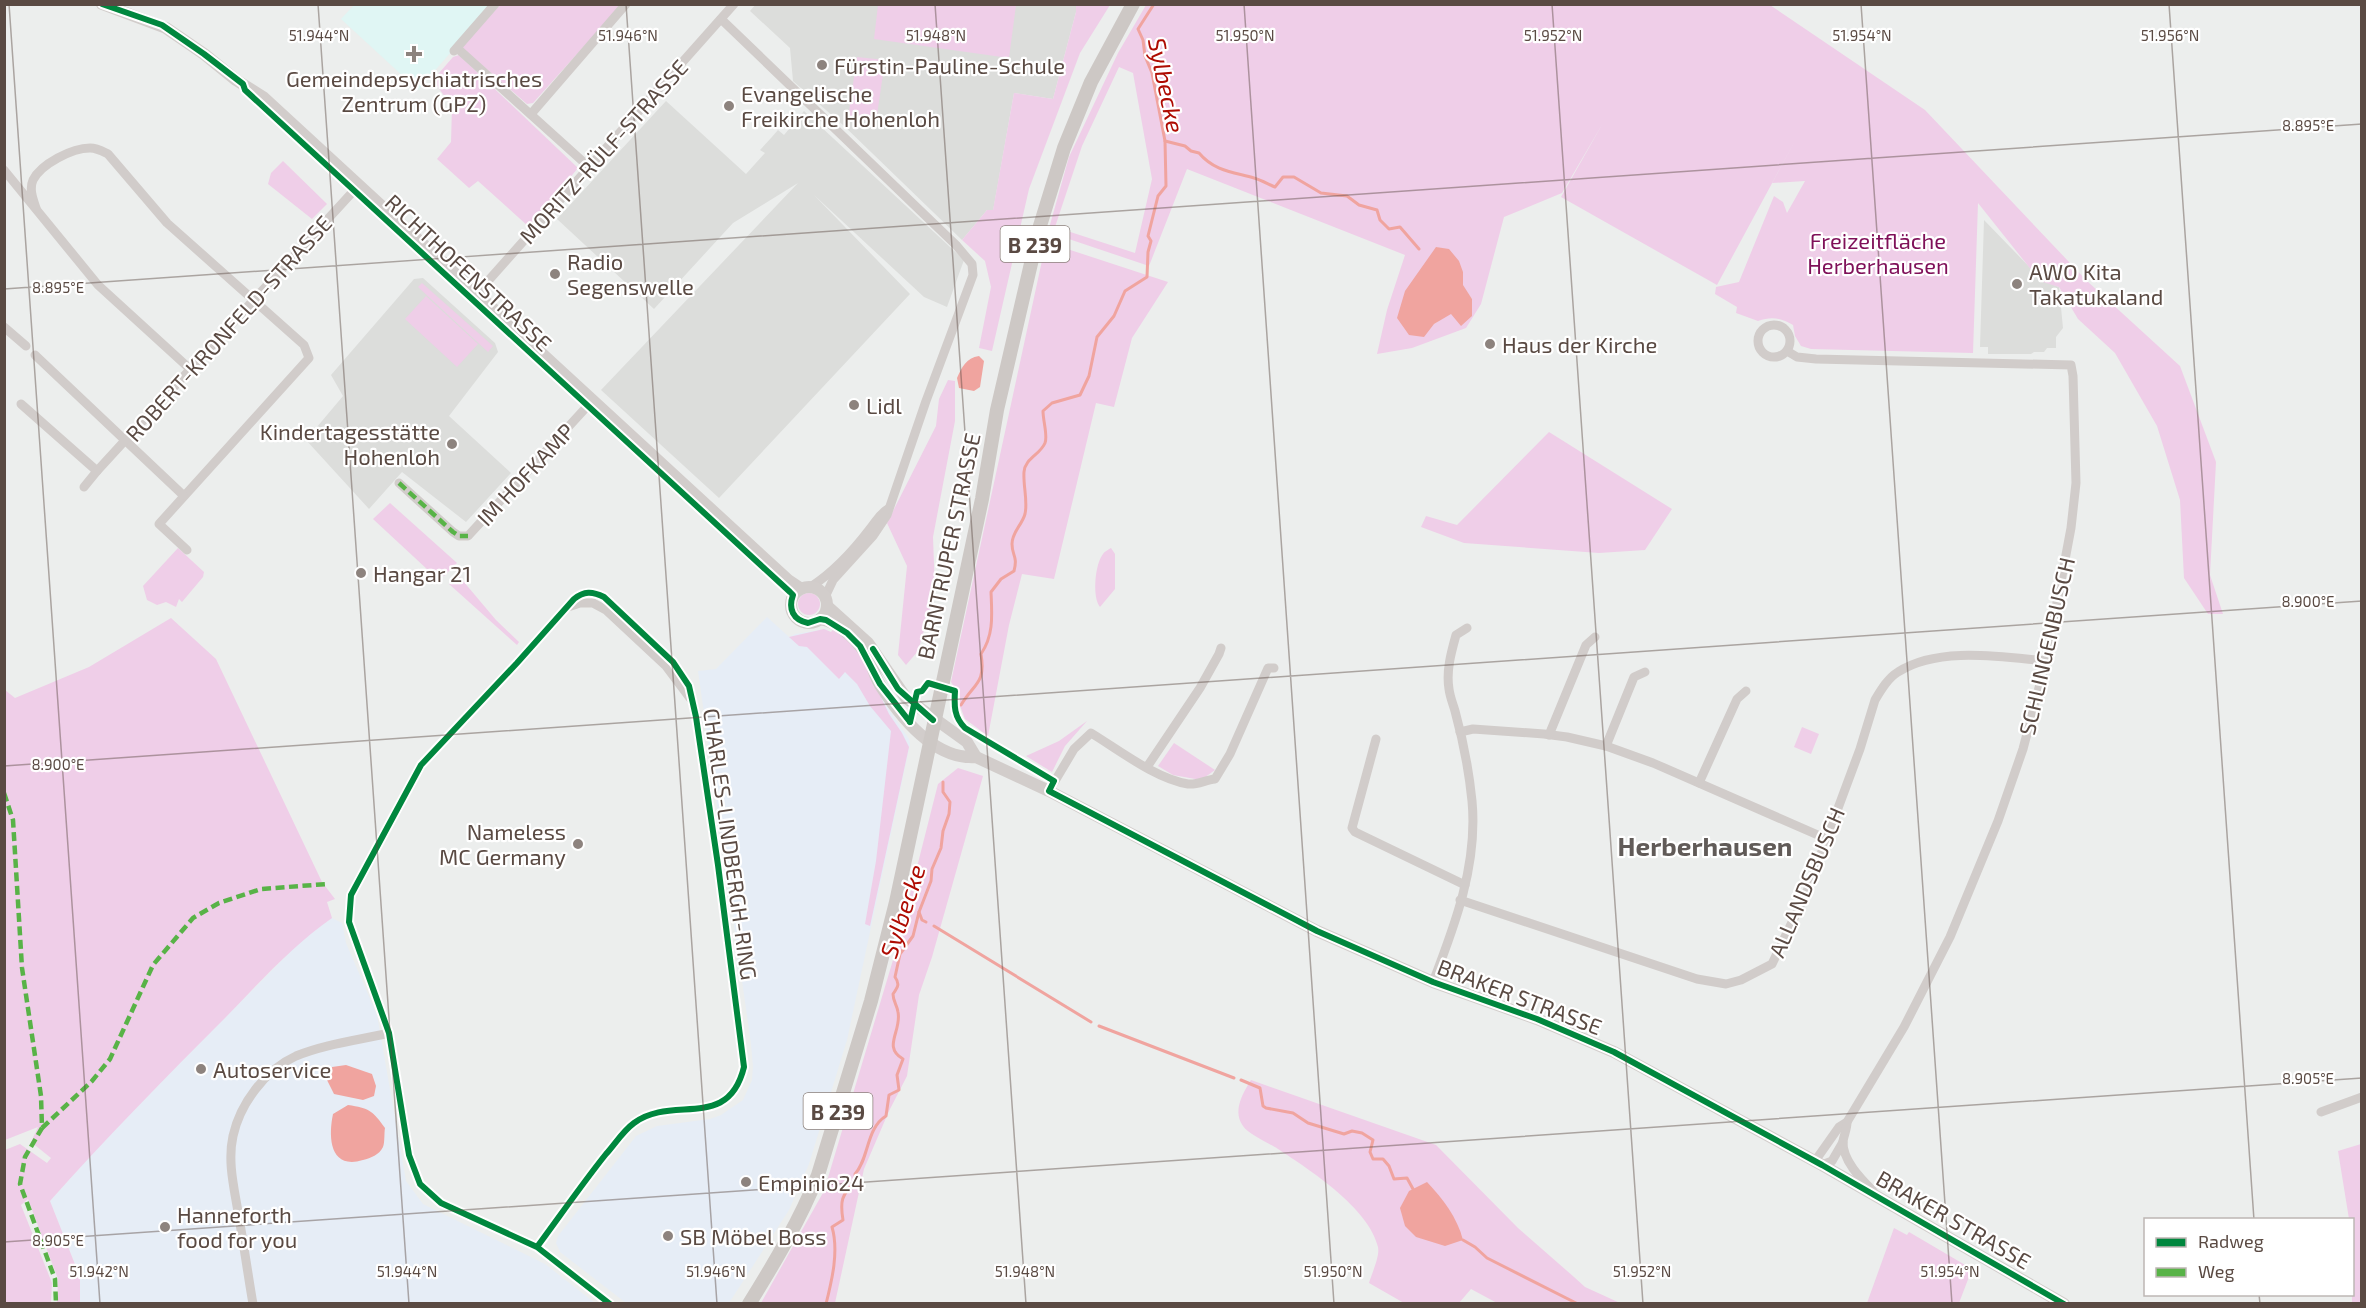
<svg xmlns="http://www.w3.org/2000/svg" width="2366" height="1308" font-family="'Exo 2',sans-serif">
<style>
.commercial{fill:#e6edf6}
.education{fill:#dcdddb}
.medical{fill:#e0f6f4}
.green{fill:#efcee8;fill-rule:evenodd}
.water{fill:#f0a49f}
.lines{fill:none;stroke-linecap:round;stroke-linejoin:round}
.stream{stroke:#f0a49f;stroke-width:3}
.street{stroke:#d1ccca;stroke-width:9}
.secondary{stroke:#d2cdcb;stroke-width:12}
.primary{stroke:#cdc8c5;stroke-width:14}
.quiet{stroke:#58b347;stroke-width:4.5;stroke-dasharray:9 4.5;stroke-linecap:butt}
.cycleway-casing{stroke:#fff;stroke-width:10}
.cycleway{stroke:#00873e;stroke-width:6}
.ticks{fill:none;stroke:#5a4a43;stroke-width:1.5;stroke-opacity:0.45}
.poi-dot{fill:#8d837e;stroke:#fff;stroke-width:2}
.labels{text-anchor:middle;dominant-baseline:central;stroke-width:4.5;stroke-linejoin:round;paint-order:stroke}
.shield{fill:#fff;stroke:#8c807b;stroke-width:1.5}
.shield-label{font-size:21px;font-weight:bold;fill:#5a4a43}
.poi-label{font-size:22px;fill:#5a4a43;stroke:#fff;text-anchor:start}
.street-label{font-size:22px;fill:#5a4a43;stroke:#fff}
.park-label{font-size:22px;fill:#7f1059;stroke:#fff}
.water-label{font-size:24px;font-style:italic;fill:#ae0b02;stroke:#fff}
.quarter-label{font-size:26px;font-weight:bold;fill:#615b58;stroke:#fff}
.ticks-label{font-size:15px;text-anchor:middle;fill:#5a4a43;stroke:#fff;stroke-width:4.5;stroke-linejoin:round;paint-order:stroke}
</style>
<rect width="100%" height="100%" fill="#eceeed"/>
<g class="commercial">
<path d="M767 617 789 637 795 634 826 629 870 681 909 739 910 744 847 1040 809 1164 789 1210 729 1303H626L560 1252 556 1243 558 1236 636 1136 657 1126 710 1119 721 1115 743 1100 752 1080 753 1067 751 1044 698 671 716 669Z"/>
<path d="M332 918 342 923 346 943 377 1015 406 1181 423 1204 545 1264 595 1303H80V1277L50 1201 103 1142 176 1067 306 936Z"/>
</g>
<g class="education">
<path d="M756 4H1076V12L1053 99 1014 93 993 211 987 210 962 240 843 125 793 81 790 48 750 11Z"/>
<path d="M666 101 746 174 765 153 760 150 771 138 778 130 784 135 804 111 964 260 947 307 924 297 814 195 910 294 719 498 601 390 798 183 733 223 654 309 557 219Z"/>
<path d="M1984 220 2043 281 2059 287 2063 328 2056 337V348H2047L2044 352H2034L2031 354H1988V347H1980Z"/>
<path d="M423 278 495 343 498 352 449 416 511 473 466 522 402 472 369 509 306 440 343 396 331 375 414 279Z"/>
</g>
<path class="medical" d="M354 5H492L418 90 341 19Z"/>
<g class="green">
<path d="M500 5H621L533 103 527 104 461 47Z"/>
<path d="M878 5H1016L1009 58 874 39Z"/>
<path d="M1076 5H1110L1080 53 1029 189 992 351 979 348 991 287 985 261 962 240 987 210H993L1014 93 1053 99 1076 12Z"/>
<path d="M1146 5H1770L1925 110 2087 281 2180 366 2216 462 2210 575 2223 614H2208L2184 578 2180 500 2157 426 2115 353 2078 319 2059 287 2043 282 2033 272 1978 203 1973 353 1811 349 1801 346 1795 336 1793 325C1780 318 1772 316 1758 321L1736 313 1737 307 1715 294 1716 287 1739 282 1774 196 1783 202 1787 213 1805 181 1772 183 1797 137 1717 285 1561 197 1603 123 1562 193 1504 217 1481 304 1466 328 1412 348 1377 354 1387 310 1405 255 1187 169 1149 266 1048 232 1069 157 1118 53ZM1119 67 1133 73 1152 179 1135 253 1055 227 1082 146ZM1437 247 1463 272 1462 285 1472 299 1434 324Z"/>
<path d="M459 55 578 168 529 227 478 181 469 188 437 159 451 142 452 107 433 80 453 57Z"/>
<path d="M857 57 885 60 876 122 848 118Z"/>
<path d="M283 161 327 204 312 219 268 184 271 173Z"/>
<path d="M1046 242 1168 282 1132 338 1114 407 1096 403 1054 579 1022 574 1009 625 988 736 965 719 960 706V696L951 682Z"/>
<path d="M422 283 493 346 488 352 418 287Z"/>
<path d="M426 296 478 344 457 367 405 319Z"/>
<path d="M948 380 955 381V421L933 537 935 592 918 651 906 665 898 655 907 566 887 523 936 426 939 399Z"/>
<path d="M1549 432 1672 509 1645 550 1599 553 1464 543 1421 527 1426 516 1457 525Z"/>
<path d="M390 503 457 563 444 576 428 570 373 519Z"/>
<path d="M178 548 204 572 203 577 182 602 179 599 176 607 166 602 157 605 147 600 143 586Z"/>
<path d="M1111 548 1115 554V589L1100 607C1092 597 1095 564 1103 554 1105 551 1108 550 1111 548Z"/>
<path d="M458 575 496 620 519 642 517 645 449 584Z"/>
<circle cx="809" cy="604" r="11"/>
<path d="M171 618 216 659 322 882 335 899 327 902 332 918C292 946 259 983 225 1018 165 1078 106 1138 50 1201L80 1277V1303H57L58 1279 28 1199 21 1205 52 1283 51 1303H5V1150L20 1144 47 1163 51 1158 31 1142 38 1127 5 1140V690L15 698 89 667Z"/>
<path d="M835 627 856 645 889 714 902 733 909 747 870 926 865 924 876 861 891 731 870 706 857 684 845 672 839 679 807 647 799 646 789 637 824 629 831 632Z"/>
<path d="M1087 721 1065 746 1052 772 1026 756 1059 741Z"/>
<path d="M1802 727 1819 734 1811 754 1794 747Z"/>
<path d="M1174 743 1215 770 1201 780 1173 775 1158 766Z"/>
<path d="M958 768 983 776 932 957 919 995 907 1076 889 1111 864 1169 835 1303H761L824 1191 896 950 938 784Z"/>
<path d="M1251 1080 1436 1145 1518 1228 1574 1277 1585 1287 1620 1303H1497L1471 1289 1459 1303H1404L1369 1283C1372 1273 1380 1256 1378 1247 1369 1208 1310 1170 1278 1149 1269 1143 1248 1134 1243 1126 1232 1111 1243 1093 1251 1080Z"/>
<path d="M2361 1144V1303H2352V1220L2349 1219 2338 1151Z"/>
<path d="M1894 1228 1907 1235 1909 1232 1972 1269 1959 1303H1867Z"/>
</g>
<g class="water">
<path d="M1436 247 1449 249 1459 261 1463 272V285L1472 299V316L1461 326 1451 314 1434 324 1424 337 1409 335 1397 318 1405 291Z"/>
<path d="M979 356 984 361 980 387 974 391 959 388 957 378C962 367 966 358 979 356Z"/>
<path d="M346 1065 372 1074 376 1086 374 1096 363 1100 334 1094 326 1078 332 1067Z"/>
<path d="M348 1105C369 1108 373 1111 385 1128 384 1133 385 1142 383 1147 379 1155 371 1158 363 1160 330 1170 328 1138 333 1114Z"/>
<path d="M1427 1182C1443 1199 1457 1217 1463 1240L1445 1246 1416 1237 1405 1226 1400 1208 1409 1191Z"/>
</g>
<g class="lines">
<g class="stream">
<path d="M1165 141 1185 146 1191 151 1199 153C1214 171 1233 172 1254 178 1261 180 1268 184 1275 187L1283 177H1294L1321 193 1347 196 1359 205 1377 210 1380 220 1389 229 1400 227 1419 249"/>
<path d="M961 705C974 683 986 684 981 654 994 635 992 615 991 592L1001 579 1014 571C1018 556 1012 556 1012 544 1012 532 1022 525 1025 514 1028 501 1023 486 1024 472 1025 458 1040 455 1045 443 1048 436 1043 421 1043 411L1052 403 1080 395 1089 376 1097 337 1114 316 1125 291 1147 277 1148 252 1151 241 1148 236 1158 196 1166 186 1165 141 1152 73 1145 56 1143 40 1138 29 1154 4"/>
<path d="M919 912 922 920 926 922"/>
<path d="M934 926 1091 1022"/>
<path d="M1099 1026 1234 1078"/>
<path d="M1241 1080 1260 1088 1263 1106 1266 1108 1293 1113 1308 1123 1344 1134 1352 1131 1362 1133 1373 1140 1370 1152 1373 1159H1383L1389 1166 1394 1179 1407 1178 1413 1189"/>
<path d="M1463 1240 1475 1247 1487 1258 1578 1304"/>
<path d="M826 1304C832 1280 839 1251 832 1227L843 1220C840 1202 841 1194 856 1182L855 1174C869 1159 866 1128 886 1116L889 1095 899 1090 897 1075 903 1059C882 1047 902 1031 898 1012 897 1005 893 1001 893 994 898 987 900 984 895 977L900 954 913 936 919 912 931 881 932 869 941 848 943 831 949 814 950 802 943 792V782"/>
</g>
<g class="street">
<path d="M721 19 956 245 972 264 973 275 926 401 887 515 873 536 833 580 825 597"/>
<path d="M457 48 589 167"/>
<path d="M454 51 495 4"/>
<path d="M531 114 626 4"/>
<path d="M4 170 98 285 190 369"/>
<path d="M36 208C33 199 29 189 33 180 41 164 72 148 90 148 97 148 102 151 108 154L167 223 304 345 309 358 159 524 187 550"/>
<path d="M472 299 734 4"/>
<circle cx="1774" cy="341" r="16"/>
<path d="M4 327 26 346"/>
<path d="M1787 351 1797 357 1816 359 2071 365 2073 376 2076 483 2071 528 2046 661 2023 749 1998 821 1950 937 1904 1027 1847 1122 1839 1127 1815 1161"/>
<path d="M35 355 183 495"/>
<path d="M21 404 97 471 359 185"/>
<path d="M399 483 453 532 459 536H468L593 400"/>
<path d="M84 487 97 471"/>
<path d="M812 586C833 572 853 551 869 530 876 522 879 514 888 509"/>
<path d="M568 607 580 603H593L606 610 666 666 690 698"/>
<path d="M1460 732 1473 729 1544 734 1567 737 1606 746 1653 763 1827 839"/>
<path d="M1549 735 1586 645 1595 637"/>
<path d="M1376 739 1352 828 1355 832 1465 885"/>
<path d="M1606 746 1634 677 1645 672"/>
<path d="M1147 767 1200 688 1219 654 1221 648"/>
<path d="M1699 783 1737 699 1746 691"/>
<path d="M1049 791 1074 749 1091 733C1119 750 1156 779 1188 784 1198 785 1205 780 1215 779L1230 754 1268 668H1274"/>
<path d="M1460 900 1697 979 1726 984 1741 980 1772 964 1808 889 1860 749 1875 700C1881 690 1888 678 1898 672 1938 646 2002 657 2046 661"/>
<path d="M1433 982C1455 925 1478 864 1472 801 1469 771 1463 740 1455 711 1453 704 1450 697 1449 689 1446 671 1451 653 1456 635L1467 628"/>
<path d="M2321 1112 2362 1097"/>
<path d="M1847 1122C1847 1129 1844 1135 1843 1141 1842 1160 1861 1179 1873 1191"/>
<path d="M1822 1165 1832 1161 1843 1142"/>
<path d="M537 1247C560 1216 582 1184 606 1154 615 1144 623 1131 634 1123 673 1094 728 1132 744 1067L718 865 696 717 689 686 673 662 604 597C592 591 584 591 574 599L517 663 421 765 351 895 349 922 389 1033 409 1155 420 1184 441 1203 537 1247 610 1304"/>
<path d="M253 1304C248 1275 244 1246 239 1218 235 1191 227 1163 233 1136 240 1104 265 1070 296 1056 325 1044 359 1040 389 1033"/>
</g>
<g class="secondary">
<path d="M102 4 166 28 204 54 236 80 263 97 788 580 800 588"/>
<circle cx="809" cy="605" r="18"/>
<path d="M827 606 868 643 906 698 967 742 976 757"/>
<path d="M820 619C840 622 859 642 869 659 873 668 875 677 880 685 901 718 934 760 976 757L1049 791 1317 931 1433 982 1537 1019 1614 1052 1822 1165 2064 1304"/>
</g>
<path class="primary" d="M749 1304C775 1262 800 1220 818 1175L871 1001 896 902 982 499 997 410 1039 229 1064 148 1091 82 1133 4"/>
<g class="quiet">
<path d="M399 483 453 532 459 536H468"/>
<path d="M4 793 13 820 22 968 41 1096 42 1128 25 1157 20 1184 55 1279 56 1304"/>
<path d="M42 1128 92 1081 110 1059 153 965 193 918 219 903 261 889 327 884"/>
</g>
<defs>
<g id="cycleway">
<path d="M102 4 162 25 204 54 243 84 245 90 790 592 793 595C788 609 793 620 808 623L820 619 826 620 847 633 860 646 880 684 910 722"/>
<path d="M873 649 898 689 933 720"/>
<path d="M910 722 917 692 922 691 928 683 955 691C954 706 954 717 965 728L1054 781 1049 791 1317 931 1433 982 1537 1019 1614 1052 1822 1165 2064 1304"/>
<path d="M537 1247C560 1216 582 1184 606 1154 615 1144 623 1131 634 1123 673 1094 728 1132 744 1067L718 865 696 717 689 686 673 662 604 597C592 591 584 591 574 599L517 663 421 765 351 895 349 922 389 1033 409 1155 420 1184 441 1203 537 1247 610 1304"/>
</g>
</defs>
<use href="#cycleway" class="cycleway-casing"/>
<use href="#cycleway" class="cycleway"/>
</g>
<path class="ticks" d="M9 4 100 1304M318 4 409 1304M626 4 717 1304M935 4 1026 1304M1244 4 1334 1304M1552 4 1643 1304M1861 4 1952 1304M2169 4 2254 1220M4 289 2362 124M4 766 2362 601M4 1242 2362 1078M2259 1294 2260 1304"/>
<g class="poi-dot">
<path d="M411 45h6v6h6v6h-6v6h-6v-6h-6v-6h6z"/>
<circle cx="822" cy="65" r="6"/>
<circle cx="729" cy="106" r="6"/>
<circle cx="555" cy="274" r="6"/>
<circle cx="2017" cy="284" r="6"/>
<circle cx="1490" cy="344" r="6"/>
<circle cx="854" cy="405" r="6"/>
<circle cx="452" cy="444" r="6"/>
<circle cx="361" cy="573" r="6"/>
<circle cx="578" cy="844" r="6"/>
<circle cx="201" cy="1069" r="6"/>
<circle cx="746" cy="1182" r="6"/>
<circle cx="165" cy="1227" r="6"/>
<circle cx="668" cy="1236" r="6"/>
</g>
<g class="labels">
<g class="shield">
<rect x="1000.5" y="226" width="69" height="36" rx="4.5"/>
<rect x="803.5" y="1093" width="69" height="36" rx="4.5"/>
</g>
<g class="shield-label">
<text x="1035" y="244">B 239</text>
<text x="838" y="1111">B 239</text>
</g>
<g class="poi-label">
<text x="834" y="65">Fürstin-Pauline-Schule</text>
<text x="414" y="78" text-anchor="middle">Gemeindepsychiatrisches<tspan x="414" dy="25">Zentrum (GPZ)</tspan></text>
<text x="741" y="93">Evangelische<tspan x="741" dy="25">Freikirche Hohenloh</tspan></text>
<text x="567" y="261">Radio<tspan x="567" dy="25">Segenswelle</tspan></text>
<text x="2029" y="271">AWO Kita<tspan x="2029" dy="25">Takatukaland</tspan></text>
<text x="1502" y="344">Haus der Kirche</text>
<text x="866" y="405">Lidl</text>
<text x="440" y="431" text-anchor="end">Kindertagesstätte<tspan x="440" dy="25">Hohenloh</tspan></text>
<text x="373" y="573">Hangar 21</text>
<text x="566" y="831" text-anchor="end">Nameless<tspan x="566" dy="25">MC Germany</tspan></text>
<text x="213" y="1069">Autoservice</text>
<text x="758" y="1182">Empinio24</text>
<text x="177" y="1214">Hanneforth<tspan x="177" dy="25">food for you</tspan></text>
<text x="680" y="1236">SB Möbel Boss</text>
</g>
<g class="street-label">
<text transform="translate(603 151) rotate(-48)">MORITZ-RÜLF-STRASSE</text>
<text transform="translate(469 272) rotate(43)">RICHTHOFENSTRASSE</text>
<text transform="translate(228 328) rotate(-48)">ROBERT-KRONFELD-STRASSE</text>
<text transform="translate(525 474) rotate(-47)">IM HOFKAMP</text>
<text transform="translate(948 546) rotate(-78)">BARNTRUPER STRASSE</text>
<text transform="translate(2046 646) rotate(-77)">SCHLINGENBUSCH</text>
<text transform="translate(731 844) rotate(82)">CHARLES-LINDBERGH-RING</text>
<text transform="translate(1806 882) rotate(-67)">ALLANDSBUSCH</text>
<text transform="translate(1520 996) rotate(21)">BRAKER STRASSE</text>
<text transform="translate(1954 1219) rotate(30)">BRAKER STRASSE</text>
</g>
<g class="park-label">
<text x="1878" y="240">Freizeitfläche<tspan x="1878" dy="25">Herberhausen</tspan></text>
</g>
<g class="water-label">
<text transform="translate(1167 85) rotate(78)">Sylbecke</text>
<text transform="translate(902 911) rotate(-72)">Sylbecke</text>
</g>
<g class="quarter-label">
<text x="1705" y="845">Herberhausen</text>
</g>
</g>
<g class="ticks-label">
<text x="319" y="41">51.944°N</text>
<text x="628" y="41">51.946°N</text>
<text x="936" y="41">51.948°N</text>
<text x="1245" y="41">51.950°N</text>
<text x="1553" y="41">51.952°N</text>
<text x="1862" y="41">51.954°N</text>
<text x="2170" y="41">51.956°N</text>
<text x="2308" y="131">8.895°E</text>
<text x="58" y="293">8.895°E</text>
<text x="2308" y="607">8.900°E</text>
<text x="58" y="770">8.900°E</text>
<text x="2308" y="1084">8.905°E</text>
<text x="58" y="1246">8.905°E</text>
<text x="99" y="1277">51.942°N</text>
<text x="407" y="1277">51.944°N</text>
<text x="716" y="1277">51.946°N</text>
<text x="1025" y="1277">51.948°N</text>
<text x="1333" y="1277">51.950°N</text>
<text x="1642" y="1277">51.952°N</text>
<text x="1950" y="1277">51.954°N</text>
</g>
<rect width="2366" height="1308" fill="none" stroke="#5a4a43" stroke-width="12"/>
<rect x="2144" y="1218" width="210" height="78" fill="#ffffff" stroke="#bdb7b4" stroke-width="1.5"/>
<rect x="2156" y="1238" width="30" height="9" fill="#00873e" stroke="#bdb7b4" stroke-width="1.5"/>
<text x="2198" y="1248" font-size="18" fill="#5a4a43">Radweg</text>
<rect x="2156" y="1268" width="30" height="9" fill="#58b347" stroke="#bdb7b4" stroke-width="1.5"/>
<text x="2198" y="1278" font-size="18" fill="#5a4a43">Weg</text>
</svg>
